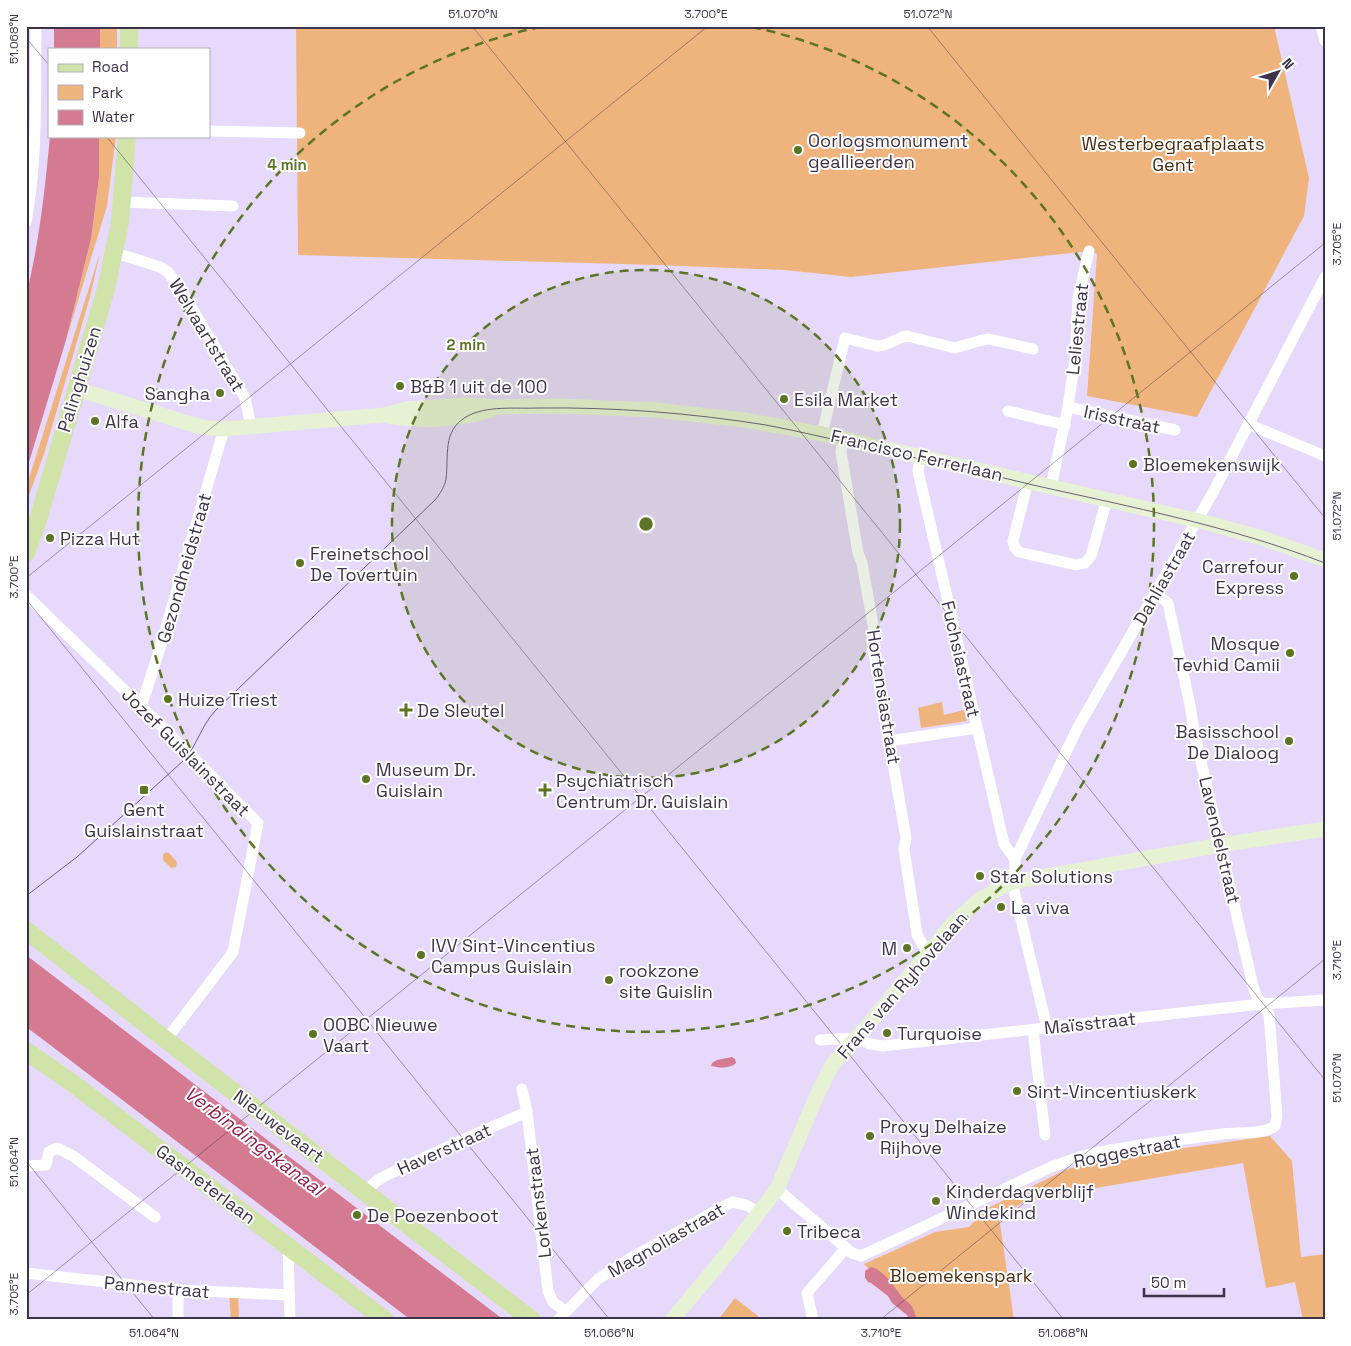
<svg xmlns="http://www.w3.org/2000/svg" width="1351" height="1346" font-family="'Space Grotesk',sans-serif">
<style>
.green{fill:#efb47d}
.water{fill:#d47a91}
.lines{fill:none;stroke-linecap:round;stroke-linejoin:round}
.street{stroke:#fff;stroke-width:11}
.secondary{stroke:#e7f1d4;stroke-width:15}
.primary{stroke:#d0e3a8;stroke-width:18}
.tram{stroke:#6a6079;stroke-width:1}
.ticks{fill:none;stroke:#3c3349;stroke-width:1;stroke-opacity:0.45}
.ring{fill:none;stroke:#5d7425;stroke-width:2.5;stroke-dasharray:9 6}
.poi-dot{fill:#5d7425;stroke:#fff;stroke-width:2}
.labels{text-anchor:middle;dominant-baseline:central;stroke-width:4;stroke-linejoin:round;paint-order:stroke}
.poi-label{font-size:18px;fill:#3c3349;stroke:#fff;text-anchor:start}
.park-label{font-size:18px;fill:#472c10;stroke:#fff}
.street-label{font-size:18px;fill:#3c3349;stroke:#fff}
.water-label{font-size:19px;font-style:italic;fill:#8a2046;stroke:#fff}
.centre{fill:#5d7425;stroke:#fff;stroke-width:2.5}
.ring-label{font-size:15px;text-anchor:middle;font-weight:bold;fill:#5d7425;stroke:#fff;stroke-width:4;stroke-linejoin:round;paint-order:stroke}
.neatline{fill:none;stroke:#3c3349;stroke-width:2}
.ticks-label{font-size:12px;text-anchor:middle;fill:#3c3349}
</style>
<rect width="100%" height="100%" fill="#e7d9fb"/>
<g class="green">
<rect x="100" y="26" width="17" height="23"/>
<path d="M296 26H1274L1309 178 1304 216 1197 417 1087 396 1097 254 1089 251 851 277 785 270 656 265 298 255Z"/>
<path d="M99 136H116L107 206 66 340 91 239 99 177Z"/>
<path d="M100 253 90 297 44 454 28 498 26 488Z"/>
<path d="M942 702 944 715 964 710 967 721 921 728 918 708Z"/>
<path d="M166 852 169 853 177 862 176 867 171 868 163 860V855Z"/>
<path d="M1270 1136 1292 1161 1301 1257 1325 1254V1320H1303L1295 1282 1266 1288 1243 1163 1043 1197 1022 1203 999 1217 1014 1320H916L864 1264 935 1232 969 1227 986 1209 1063 1171 1092 1161Z"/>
<path d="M229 1292 238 1293 239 1320H231Z"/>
<path d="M735 1298 758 1316V1320H718Z"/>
</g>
<g class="water">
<rect x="54" y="26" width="46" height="23"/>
<path d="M50 136H99V177L91 239 66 340 26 472V296C39 244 45 190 50 136Z"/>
<path d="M26 955 279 1149 504 1320H411L41 1038 26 1027Z"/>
<path d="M732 1057 735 1059 736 1063C729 1069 720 1068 711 1066L712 1063 717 1060Z"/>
<path d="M871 1267C883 1269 895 1288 902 1297 904 1300 908 1302 911 1305 914 1309 915 1315 917 1320H909L907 1315 892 1303 888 1296 871 1283 868 1282 865 1278V1271Z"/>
</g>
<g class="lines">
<g class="street">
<path d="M1321 26 1325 41"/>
<path d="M209 131 300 133"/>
<path d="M122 202 233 206"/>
<path d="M26 222C38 158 35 92 36 26"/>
<path d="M114 255 126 256 160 267 168 272 181 290 245 398 251 426"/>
<path d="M1068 407 1175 430"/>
<path d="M1008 411 1065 425"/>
<path d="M1248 424 1325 456"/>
<path d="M822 434 845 338 877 346C888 346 896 338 907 336L955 348 982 340 989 339 1033 349"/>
<path d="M843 439 841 452 858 553 862 563 874 630 872 642 906 838 904 849 917 934 922 944 929 952"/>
<path d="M920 456 918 471 1004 844 1015 859"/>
<path d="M1028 481 1013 541 1015 548 1019 552 1076 565 1085 563 1091 556 1107 499"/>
<path d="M1051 487 1068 407 1075 359 1078 298 1089 251"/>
<path d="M26 595 184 748 258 823 233 952 166 1040"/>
<path d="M141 707 159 651 224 429"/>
<path d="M889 741 977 728"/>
<path d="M1047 1028 1012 882 1015 866V859L1078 727 1211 496 1325 277"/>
<path d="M1033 1030 1045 1135"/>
<path d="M820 1040 857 1038 870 1044 883 1046 1261 1004 1325 1000"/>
<path d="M522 1089 527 1112 548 1291 553 1302 565 1311"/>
<path d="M26 1166 46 1165 49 1152 57 1148 73 1156 155 1217"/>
<path d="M777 1189 852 1253 861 1256 1051 1167C1066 1162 1080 1156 1095 1153 1137 1144 1180 1140 1222 1134 1237 1132 1263 1135 1275 1126L1277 1117 1269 1014 1256 995 1253 986 1194 731 1190 705 1168 603 1155 593"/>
<path d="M366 1193 375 1182 385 1176 471 1136 527 1112"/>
<path d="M288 1246 290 1320"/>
<path d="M26 1273 178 1290 289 1295"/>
<path d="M178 1320V1290"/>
<path d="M558 1320 598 1279 636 1255 732 1202 746 1205 760 1213"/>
<path d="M813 1320 807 1293 846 1248"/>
</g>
<g class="secondary">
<path d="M77 389 201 427 224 429 384 415 407 409 465 405 499 407 560 406 656 410 744 420 822 434 1208 523 1262 538 1325 560"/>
<path d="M388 416C422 422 457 420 491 410"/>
<path d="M672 1320 731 1249 777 1189 818 1093 832 1065 867 1026 954 922 980 899 1012 882 1221 845 1325 829"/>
</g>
<g class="primary">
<path d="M129 49V26"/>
<path d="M26 553 38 520 106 289 120 222 127 136"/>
<path d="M26 930 166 1040 532 1320"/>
<path d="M26 1051 71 1082 385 1320"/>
</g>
<path class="tram" d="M26 896 77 857 183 761C197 746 201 726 215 711L435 500C440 494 445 486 446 479 449 456 442 431 466 417 486 405 516 409 538 408 614 407 691 413 766 425 803 432 839 441 876 449 928 461 981 472 1033 485 1131 507 1230 526 1325 563"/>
</g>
<path class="ticks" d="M472 26 1325 1080M927 26 1325 518M26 38 49 65M106 136 1064 1320M26 578 708 26M26 599 610 1320M26 1161 155 1320M26 1295 1325 243M880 1320 1325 959"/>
<circle cx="646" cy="524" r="254" fill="#5d7425" fill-opacity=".12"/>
<g class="ring">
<circle cx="646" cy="524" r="254"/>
<path d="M752 27A508 508 0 1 1 540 27"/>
</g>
<g class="poi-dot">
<circle cx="798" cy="150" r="5"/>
<circle cx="400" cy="386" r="5"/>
<circle cx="220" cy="393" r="5"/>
<circle cx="784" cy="399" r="5"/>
<circle cx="95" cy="421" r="5"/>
<circle cx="1133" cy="464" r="5"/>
<circle cx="50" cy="538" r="5"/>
<circle cx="300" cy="563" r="5"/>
<circle cx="1294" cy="576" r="5"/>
<circle cx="1290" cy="653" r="5"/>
<circle cx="168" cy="699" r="5"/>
<path d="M403.5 702.5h5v5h5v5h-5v5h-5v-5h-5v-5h5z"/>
<circle cx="1289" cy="741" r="5"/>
<circle cx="366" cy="779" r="5"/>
<rect x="139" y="785" width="10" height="10" rx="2.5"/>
<path d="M542.5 782.5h5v5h5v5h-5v5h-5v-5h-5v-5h5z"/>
<circle cx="980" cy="876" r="5"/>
<circle cx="1001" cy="907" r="5"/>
<circle cx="907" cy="948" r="5"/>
<circle cx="421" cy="955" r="5"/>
<circle cx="609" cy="980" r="5"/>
<circle cx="887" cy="1033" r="5"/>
<circle cx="313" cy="1034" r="5"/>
<circle cx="1017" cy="1091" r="5"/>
<circle cx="870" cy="1136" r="5"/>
<circle cx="936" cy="1201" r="5"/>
<circle cx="357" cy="1215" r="5"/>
<circle cx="787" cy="1231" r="5"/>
</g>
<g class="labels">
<g class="poi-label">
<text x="808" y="140">Oorlogsmonument<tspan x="808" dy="21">geallieerden</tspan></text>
<text x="410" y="386">B&amp;B 1 uit de 100</text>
<text x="210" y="393" text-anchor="end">Sangha</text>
<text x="794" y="399">Esila Market</text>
<text x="105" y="421">Alfa</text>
<text x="1143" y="464">Bloemekenswijk</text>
<text x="60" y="538">Pizza Hut</text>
<text x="310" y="553">Freinetschool<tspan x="310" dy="21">De Tovertuin</tspan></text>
<text x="1284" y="566" text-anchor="end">Carrefour<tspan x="1284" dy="21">Express</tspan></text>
<text x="1280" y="643" text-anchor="end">Mosque<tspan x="1280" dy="21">Tevhid Camii</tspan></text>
<text x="178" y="699">Huize Triest</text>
<text x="417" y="710">De Sleutel</text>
<text x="1279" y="731" text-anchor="end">Basisschool<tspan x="1279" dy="21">De Dialoog</tspan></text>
<text x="376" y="769">Museum Dr.<tspan x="376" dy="21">Guislain</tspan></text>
<text x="556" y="780">Psychiatrisch<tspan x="556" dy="21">Centrum Dr. Guislain</tspan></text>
<text x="144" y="809" text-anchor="middle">Gent<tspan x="144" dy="21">Guislainstraat</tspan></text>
<text x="990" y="876">Star Solutions</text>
<text x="1011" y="907">La viva</text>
<text x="431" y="945">IVV Sint-Vincentius<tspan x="431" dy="21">Campus Guislain</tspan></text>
<text x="897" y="948" text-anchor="end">M</text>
<text x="619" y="970">rookzone<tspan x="619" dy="21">site Guislin</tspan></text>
<text x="323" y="1024">OOBC Nieuwe<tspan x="323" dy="21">Vaart</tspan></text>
<text x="897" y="1033">Turquoise</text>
<text x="1027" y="1091">Sint-Vincentiuskerk</text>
<text x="880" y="1126">Proxy Delhaize<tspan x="880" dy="21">Rijhove</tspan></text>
<text x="946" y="1191">Kinderdagverblijf<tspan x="946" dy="21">Windekind</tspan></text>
<text x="367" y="1215">De Poezenboot</text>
<text x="797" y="1231">Tribeca</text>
</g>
<g class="park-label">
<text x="1173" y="143">Westerbegraafplaats<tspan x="1173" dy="21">Gent</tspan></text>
<text x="961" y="1275">Bloemekenspark</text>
</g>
<g class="street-label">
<text transform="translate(1077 329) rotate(-84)">Leliestraat</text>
<text transform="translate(207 335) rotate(59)">Welvaartstraat</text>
<text transform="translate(79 379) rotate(-73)">Palinghuizen</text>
<text transform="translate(1122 419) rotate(12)">Irisstraat</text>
<text transform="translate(917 455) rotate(13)">Francisco Ferrerlaan</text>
<text transform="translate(184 568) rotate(-74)">Gezondheidstraat</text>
<text transform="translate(1164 578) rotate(-60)">Dahliastraat</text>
<text transform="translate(961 659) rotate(77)">Fuchsiastraat</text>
<text transform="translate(884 697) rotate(81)">Hortensiastraat</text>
<text transform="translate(186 752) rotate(45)">Jozef Guislainstraat</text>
<text transform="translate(1220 840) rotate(77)">Lavendelstraat</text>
<text transform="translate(902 985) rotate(-49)">Frans van Ryhovelaan</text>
<text transform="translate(1090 1023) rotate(-6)">Maïsstraat</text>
<text transform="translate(279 1126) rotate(37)">Nieuwevaart</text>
<text transform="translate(444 1149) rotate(-24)">Haverstraat</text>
<text transform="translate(1127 1151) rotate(-11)">Roggestraat</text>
<text transform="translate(206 1184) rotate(37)">Gasmeterlaan</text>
<text transform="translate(538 1203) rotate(-97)">Lorkenstraat</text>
<text transform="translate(666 1240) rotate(-30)">Magnoliastraat</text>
<text transform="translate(157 1287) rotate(5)">Pannestraat</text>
</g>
<g class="water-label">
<text transform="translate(254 1141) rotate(37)">Verbindingskanaal</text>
</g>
</g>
<circle cx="646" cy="524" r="8" class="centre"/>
<g class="ring-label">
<text x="287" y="170">4 min</text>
<text x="466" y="350">2 min</text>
</g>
<rect width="1351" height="1346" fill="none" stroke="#ffffff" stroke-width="55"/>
<rect x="48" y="48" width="162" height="90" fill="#ffffff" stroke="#b1adb6"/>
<rect x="58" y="64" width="25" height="8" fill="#d0e3a8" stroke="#b1adb6"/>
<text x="92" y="72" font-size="15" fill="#3c3349">Road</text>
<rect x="58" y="85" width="25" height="15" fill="#efb47d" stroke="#b1adb6"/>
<text x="92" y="98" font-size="15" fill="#3c3349">Park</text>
<rect x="58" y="110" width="25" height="15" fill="#d47a91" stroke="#b1adb6"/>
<text x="92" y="122" font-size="15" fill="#3c3349">Water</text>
<g transform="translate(1278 72) rotate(51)" stroke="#ffffff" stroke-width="4" paint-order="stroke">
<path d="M0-4L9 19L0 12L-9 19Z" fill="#3c3349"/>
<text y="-8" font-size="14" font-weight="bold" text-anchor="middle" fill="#3c3349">N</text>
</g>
<path d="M1144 1288v8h80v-8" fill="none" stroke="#3c3349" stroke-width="2.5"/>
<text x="1151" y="1288" font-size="15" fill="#3c3349" stroke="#ffffff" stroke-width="4" paint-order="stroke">50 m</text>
<rect x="28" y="28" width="1296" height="1290" class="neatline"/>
<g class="ticks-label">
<text x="473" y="18">51.070°N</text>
<text x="706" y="18">3.700°E</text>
<text x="928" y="18">51.072°N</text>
<text transform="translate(14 39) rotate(-90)" y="4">51.068°N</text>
<text transform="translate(1337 244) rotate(-90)" y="4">3.705°E</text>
<text transform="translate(1337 516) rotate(-90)" y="4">51.072°N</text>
<text transform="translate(14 577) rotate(-90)" y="4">3.700°E</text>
<text transform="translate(1337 960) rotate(-90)" y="4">3.710°E</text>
<text transform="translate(1337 1078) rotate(-90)" y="4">51.070°N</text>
<text transform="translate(14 1162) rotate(-90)" y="4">51.064°N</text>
<text transform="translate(14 1294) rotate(-90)" y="4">3.705°E</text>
<text x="154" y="1337">51.064°N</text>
<text x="609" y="1337">51.066°N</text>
<text x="881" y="1337">3.710°E</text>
<text x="1063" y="1337">51.068°N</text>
</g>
</svg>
